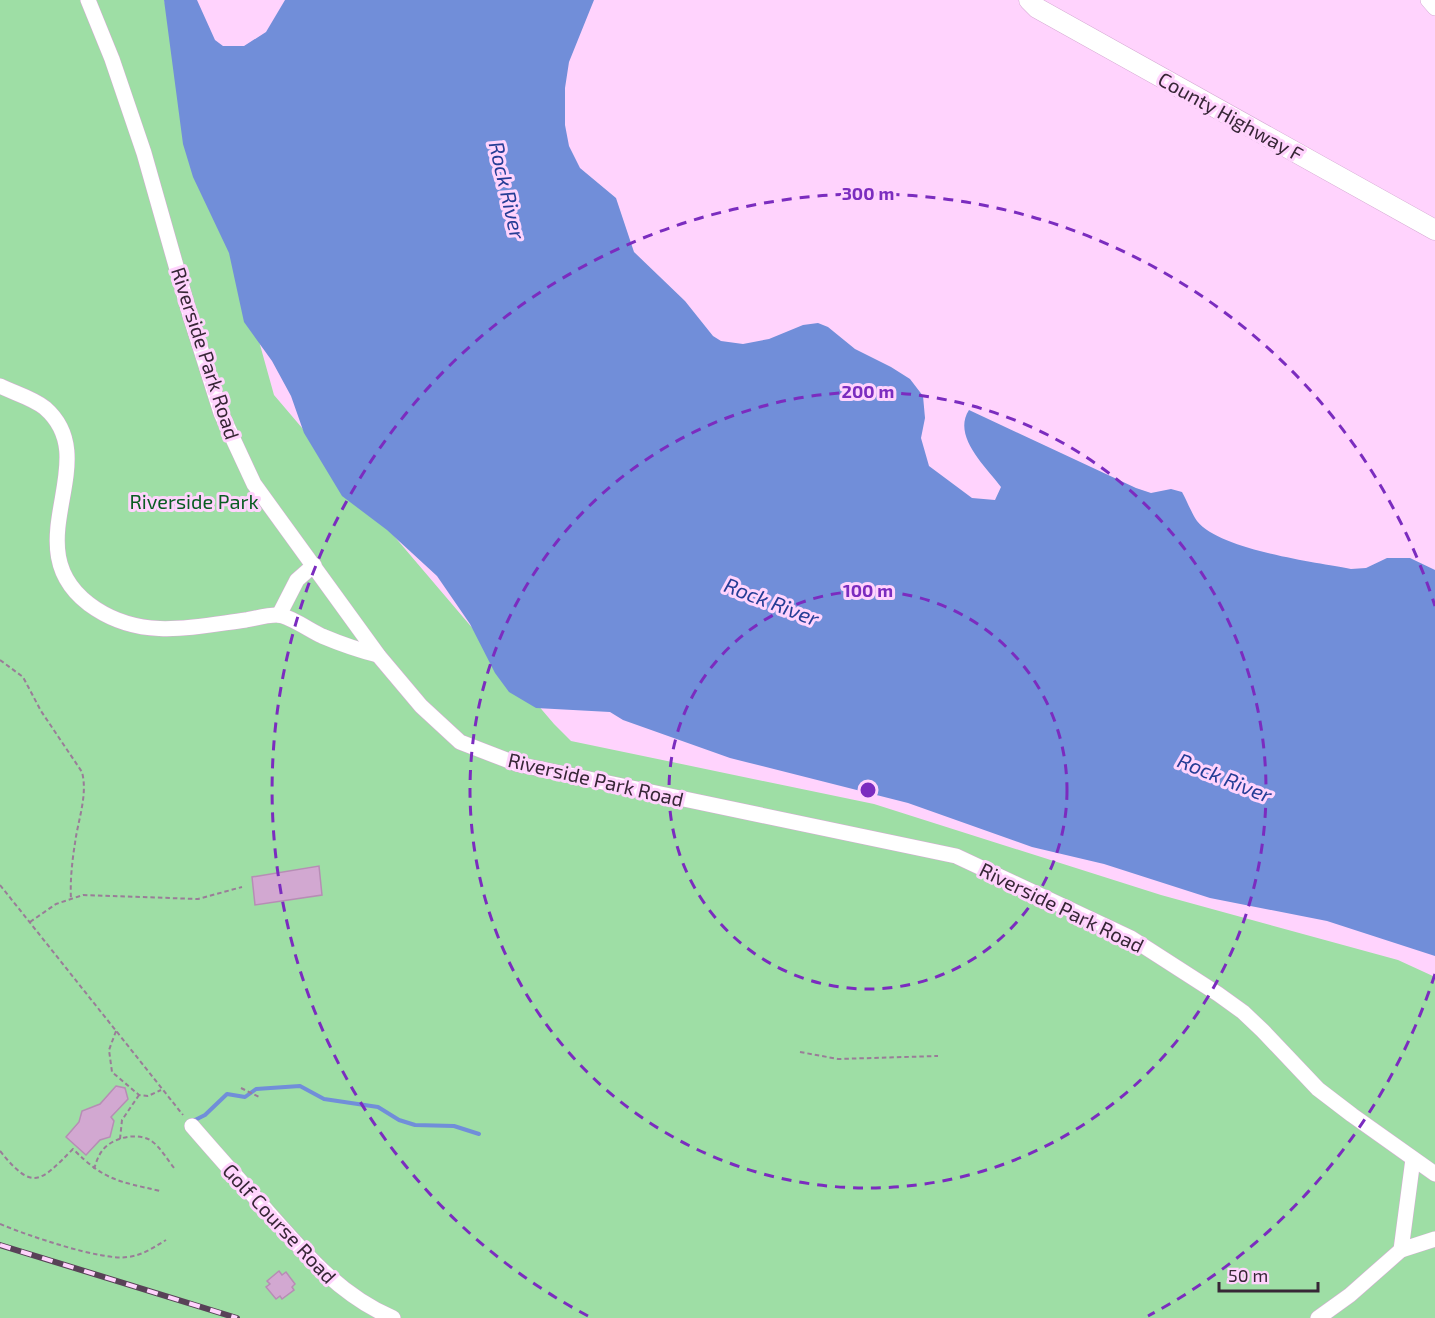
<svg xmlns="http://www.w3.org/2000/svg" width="1435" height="1318" font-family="'Exo 2',sans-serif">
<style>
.green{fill:#9edea5}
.water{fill:#718ed9}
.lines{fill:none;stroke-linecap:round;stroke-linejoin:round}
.stream{stroke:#718ed9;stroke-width:4}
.building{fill:#d2a8d1;stroke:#b78db5;stroke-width:1.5}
.minor-casing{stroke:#d6abd4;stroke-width:16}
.tertiary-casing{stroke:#d6abd4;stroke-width:21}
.path{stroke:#9a7c98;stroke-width:2;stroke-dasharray:4.5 3;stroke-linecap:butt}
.minor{stroke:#fff;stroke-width:15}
.tertiary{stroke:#fff;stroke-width:20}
.rail-casing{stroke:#584257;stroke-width:6}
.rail{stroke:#ffd3fd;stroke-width:4;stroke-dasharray:11;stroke-linecap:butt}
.ring{fill:none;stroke:#7b2cbf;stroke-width:3;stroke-dasharray:10 8}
.labels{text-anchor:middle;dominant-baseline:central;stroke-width:6;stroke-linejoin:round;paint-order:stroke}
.street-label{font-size:20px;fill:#372636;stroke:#ffd3fd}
.park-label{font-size:20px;fill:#095c22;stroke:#ffd3fd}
.water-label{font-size:21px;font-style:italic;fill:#253d95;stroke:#ffd3fd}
.centre{fill:#7b2cbf;stroke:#ffd3fd;stroke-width:3}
.ring-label{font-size:18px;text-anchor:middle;font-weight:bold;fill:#7b2cbf;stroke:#ffd3fd;stroke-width:6;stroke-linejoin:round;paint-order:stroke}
</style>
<rect width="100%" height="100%" fill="#ffd3fd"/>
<path class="green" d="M0 0H164L274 395 554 724 571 741 874 804 1161 895 1398 960 1435 977V1318H0Z"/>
<path class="water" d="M164 0H197L215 40 223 46H244L266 32 285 0H594L569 62 565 88V125L569 146 580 168 616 198 634 252 685 301 713 336 721 341 743 344 769 339 803 325 818 323 828 327 855 349 891 367 910 379 923 396 925 418 921 438 929 466 972 498 995 500 1001 487C985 466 952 436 969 410L1136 488 1151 493 1171 489 1182 492C1187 501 1191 512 1197 521 1220 550 1314 562 1351 569L1366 568 1387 558H1410L1435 570V956L1327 921 1210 898 1104 864 1032 847 908 803 730 758 623 720 610 712 536 708 509 692 495 673 470 624 437 576 387 530 342 496 304 433 291 396 272 361 244 322 229 253 193 177 183 144Z"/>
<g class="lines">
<path class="stream" d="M195 1120 205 1115 227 1094 245 1097 256 1089 300 1086 324 1099 378 1107 399 1120 415 1125 454 1126 479 1134"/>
</g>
<g class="building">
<path d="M319 866 322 895 255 905 252 877Z"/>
<path d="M116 1086 125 1088 128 1099 111 1117 114 1121 110 1137 100 1140 86 1155 66 1137 79 1122 82 1111 100 1104Z"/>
<path d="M279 1271 282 1275 286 1272 295 1284 292 1287 294 1290 282 1299 280 1296 276 1299 266 1287 270 1284 267 1281Z"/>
</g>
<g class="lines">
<defs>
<g id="minor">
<path d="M88 0 112 59 144 153 190 315 221 413 254 484 378 655 421 706 460 742 517 764 956 856 1131 938 1218 994 1243 1012 1263 1031 1318 1089 1352 1115 1435 1174"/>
<path d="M1428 0 1435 8"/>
<path d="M0 386C14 393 33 398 45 408 108 463 7 551 96 609 144 640 193 627 246 620 256 618 267 615 277 615 288 615 311 631 322 636 341 644 358 650 378 655"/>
<path d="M279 615 297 580 314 565"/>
<path d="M192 1126C217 1155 243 1184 268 1212 305 1254 341 1296 393 1318"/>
<path d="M1401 1250 1413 1159"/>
<path d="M1318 1318 1350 1295 1401 1250 1435 1239"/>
</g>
<path id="tertiary" d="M1029 0 1037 8 1435 230"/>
</defs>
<use href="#minor" class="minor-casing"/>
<use href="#tertiary" class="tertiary-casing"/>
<g class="path">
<path d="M0 660 23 677 41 711 82 772C88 795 78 820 75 843 72 862 70 881 71 900"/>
<path d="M0 885 183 1115"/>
<path d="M30 922 56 904 83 895 198 899 242 887"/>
<path d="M116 1031 109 1050 112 1072 139 1095 148 1096 161 1090"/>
<path d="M800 1052 838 1059 938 1056"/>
<path d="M241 1088 259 1097"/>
<path d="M120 1139 122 1120 139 1095"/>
<path d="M0 1151C33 1192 40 1182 73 1149 105 1181 118 1181 160 1191"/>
<path d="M94 1169C96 1163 98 1156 102 1151 111 1138 136 1132 150 1140 160 1146 168 1161 175 1169"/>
<path d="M0 1224C26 1235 102 1261 127 1257 142 1256 154 1247 166 1240"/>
</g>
<use href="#minor" class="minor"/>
<use href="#tertiary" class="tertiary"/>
<defs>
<path id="rail" d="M0 1245 237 1318"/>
</defs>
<use href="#rail" class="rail-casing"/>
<use href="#rail" class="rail"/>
</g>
<g class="ring">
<circle cx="868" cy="790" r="199"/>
<circle cx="868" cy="790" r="398"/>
<path d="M1435 974A596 596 0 0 1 1148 1316M588 1316A596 596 0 1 1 1435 606"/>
</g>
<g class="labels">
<g class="street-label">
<text transform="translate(1231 116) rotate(29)">County Highway F</text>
<text transform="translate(206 353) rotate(72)">Riverside Park Road</text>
<text transform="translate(596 779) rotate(13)">Riverside Park Road</text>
<text transform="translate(1062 907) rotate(26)">Riverside Park Road</text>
<text transform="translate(280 1223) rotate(47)">Golf Course Road</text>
</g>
<g class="park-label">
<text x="194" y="501">Riverside Park</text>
</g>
<g class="water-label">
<text transform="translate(508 190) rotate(77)">Rock River</text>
<text transform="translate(772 601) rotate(21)">Rock River</text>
<text transform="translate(1225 777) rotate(22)">Rock River</text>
</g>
</g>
<circle cx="868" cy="790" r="9" class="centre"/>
<g class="ring-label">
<text x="868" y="200">300 m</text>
<text x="868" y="398">200 m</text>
<text x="868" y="597">100 m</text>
</g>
<path d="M1219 1282v9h99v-9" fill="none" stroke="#372636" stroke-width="3"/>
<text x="1228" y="1282" font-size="18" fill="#372636" stroke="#ffd3fd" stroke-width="4.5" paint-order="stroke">50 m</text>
</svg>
